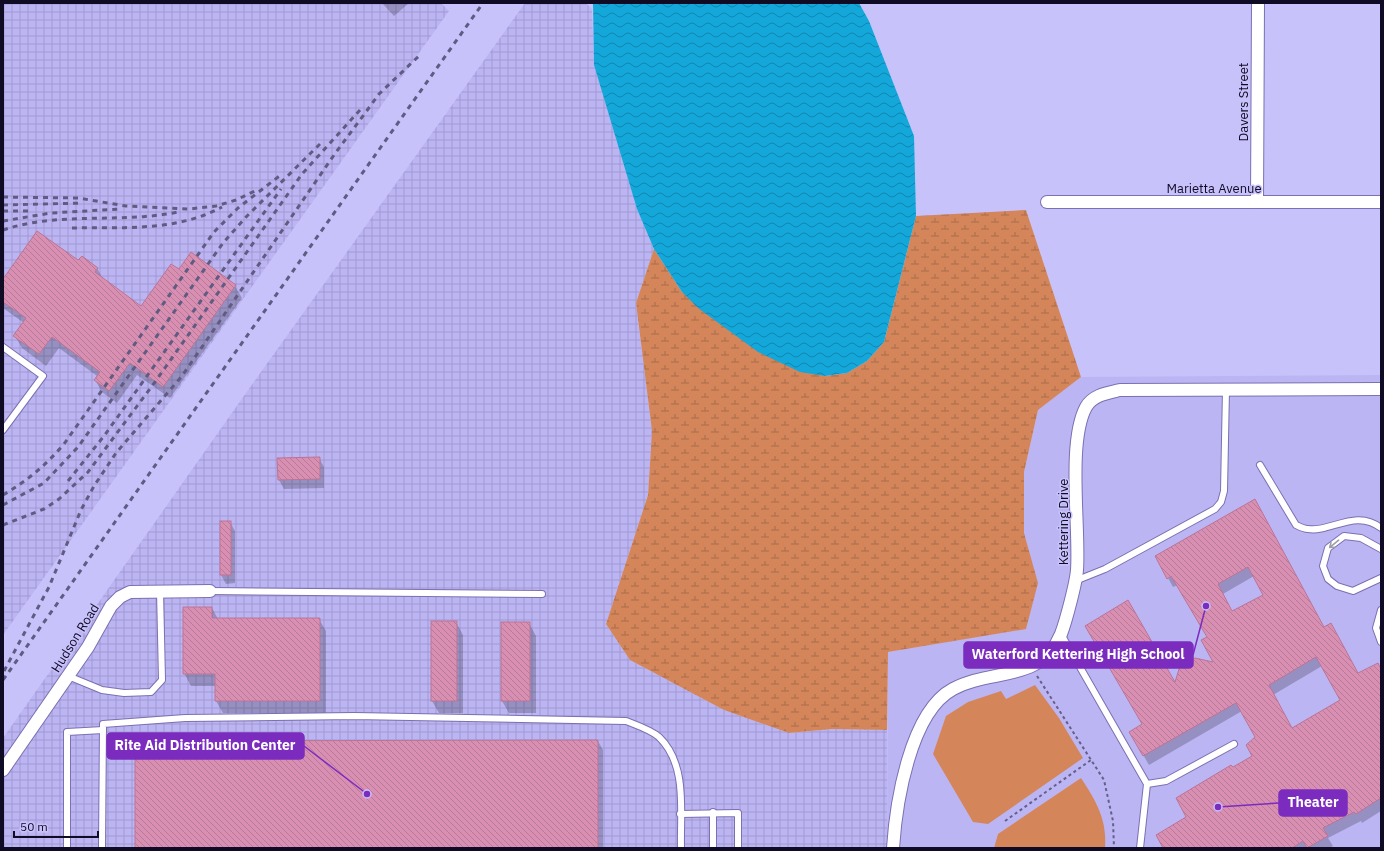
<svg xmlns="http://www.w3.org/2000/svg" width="1384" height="851" font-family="'IBM Plex Sans',sans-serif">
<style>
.built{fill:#bcb5f3}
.industrial{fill:url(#industrial-grid)}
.wetland{fill:url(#wetland-marsh)}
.green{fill:#d4865a}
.water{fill:url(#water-waves)}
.shadow{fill:#0003;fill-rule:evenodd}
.building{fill:url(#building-back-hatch);stroke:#bb7497;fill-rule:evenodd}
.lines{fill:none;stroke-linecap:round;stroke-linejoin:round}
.service-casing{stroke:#7a70b2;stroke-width:8}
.minor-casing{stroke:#7a70b2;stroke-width:14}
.path{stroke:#655f87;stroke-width:2;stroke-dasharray:3 3;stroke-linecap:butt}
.service{stroke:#fff;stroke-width:6}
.minor{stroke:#fff;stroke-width:12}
.rail{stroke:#605b82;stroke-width:3;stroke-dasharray:5 5;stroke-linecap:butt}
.oneway{stroke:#9f9da7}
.labels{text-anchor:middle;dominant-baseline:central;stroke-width:3;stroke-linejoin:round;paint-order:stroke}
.street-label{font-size:13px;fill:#100b24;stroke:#c8c2fb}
.leader{fill:none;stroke:#7b2cbf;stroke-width:1.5}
.callout-dot{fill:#7b2cbf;stroke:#c8c2fb;stroke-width:1.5}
.callout{fill:#7b2cbf;stroke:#7b2cbf;stroke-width:1.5}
.callout-label{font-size:14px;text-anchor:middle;font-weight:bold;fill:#fff}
</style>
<defs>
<pattern id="industrial-grid" width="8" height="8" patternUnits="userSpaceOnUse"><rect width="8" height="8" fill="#bcb5f3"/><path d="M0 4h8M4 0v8" fill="none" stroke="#a19ad0"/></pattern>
<pattern id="wetland-marsh" width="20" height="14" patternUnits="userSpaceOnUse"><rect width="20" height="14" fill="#d4865a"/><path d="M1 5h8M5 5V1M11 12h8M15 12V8" fill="none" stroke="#ab6c4a"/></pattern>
<pattern id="water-waves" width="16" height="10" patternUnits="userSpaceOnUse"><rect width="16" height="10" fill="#14a7da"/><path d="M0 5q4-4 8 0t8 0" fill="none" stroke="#1186b1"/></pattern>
<pattern id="building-back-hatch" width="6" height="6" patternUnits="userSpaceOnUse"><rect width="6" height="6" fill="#d88fb2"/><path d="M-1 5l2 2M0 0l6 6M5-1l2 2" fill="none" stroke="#b87a99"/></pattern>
</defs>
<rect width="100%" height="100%" fill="#c8c2fb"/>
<path class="built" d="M1381 375V848H887L888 652 1026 628 1037 583 1024 533V472L1038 410 1081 377Z"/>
<g class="industrial">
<path d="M3 3H441L449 11 3 635Z"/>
<path d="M525 3H586L592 9 594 65 637 209 654 249 636 303 652 431 648 495 606 624 630 660 724 710 789 733 832 729 887 730V848H3V738L241 400Z"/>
</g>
<path class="wetland" d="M1026 210 1081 377 1038 410 1024 472V533L1038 583 1026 629 888 652 887 730 832 729 789 733 724 710 630 660 606 624 648 495 652 431 636 303 654 249 682 292 825 376 847 373 867 361 884 342 916 216Z"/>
<g class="green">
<path d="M1035 685 1059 718 1083 758 988 824 973 822 933 754 946 716 968 702 1001 691 1006 699Z"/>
<path d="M1081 778C1096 801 1107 819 1105 848H994L998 834Z"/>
</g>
<path class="water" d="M593 3H859L869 21 914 136 916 216 884 342 867 361 847 373 825 376 800 372 758 352 698 308 682 292 654 249 637 209 594 65Z"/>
<g class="shadow">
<path d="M382 3H409L394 16Z"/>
<path d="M78 262 97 268 104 281 141 307 179 271 235 286 242 298 170 398 137 375 117 403 102 392 95 380 97 376 59 348 46 366 22 348 15 336 24 323 3 308V280Z"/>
<path d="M319 458 324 467V488L284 489 279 480Z"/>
<path d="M1254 500 1324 628 1358 674 1381 670V811L1362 823 1361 821 1328 838 1333 846 1329 848H1164L1187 817 1232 769 1253 757 1257 737 1242 711 1149 765 1130 732 1143 725 1176 684 1215 664 1208 637 1178 585 1173 587 1168 578ZM1254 576 1265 596 1232 612 1223 594ZM1322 666 1341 701 1292 730 1273 695Z"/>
<path d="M230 522 235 531V583L226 584 221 575Z"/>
<path d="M212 608 218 619H319L326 631V713H223L216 701V686H191L184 673Z"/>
<path d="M456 622 463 635V713H439L432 701Z"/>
<path d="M529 623 536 636V713H509L502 701Z"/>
<path d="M598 741 603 750V848H136Z"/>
</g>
<g class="building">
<path d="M37 231 78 260 82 256 98 268 95 272 141 306 171 264 179 269 191 252 236 285 163 387 130 363 109 391 94 380 100 372 52 337 39 354 13 336 26 318 3 302V279Z"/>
<path d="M320 457V479L278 480 277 458Z"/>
<path d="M1255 499 1324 627 1331 623 1358 673 1378 663 1381 669V798L1356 814 1354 812 1323 828 1328 836 1307 848 1303 841 1292 848H1163L1156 835 1186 817 1176 798 1231 765 1233 767 1252 756 1246 745 1255 737 1236 703 1143 756 1129 732 1142 724 1085 626 1128 600 1175 682 1180 666 1195 658 1213 662 1201 640 1207 637 1171 576 1167 579 1155 556ZM1248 567 1263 595 1232 611 1218 584ZM1316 657 1340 700 1292 728 1269 685Z"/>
<rect x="220" y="521" width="11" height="54"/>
<path d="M183 607H212V618H320V701H215V674H183Z"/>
<rect x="431" y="621" width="26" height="80"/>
<rect x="501" y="622" width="29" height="79"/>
<path d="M598 740V848H135V741Z"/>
</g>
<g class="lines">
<defs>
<g id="service">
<path d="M3 347 43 376 3 430"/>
<path d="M1260 465 1296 525C1300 527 1304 529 1308 529 1330 533 1356 508 1381 528"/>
<path d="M1381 549 1361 538 1344 536 1328 548 1323 566 1328 579 1337 586 1353 591 1381 578"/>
<path d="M1075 581 1105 569 1215 509 1221 502 1224 491 1226 389"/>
<path d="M210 591 542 594"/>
<path d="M1381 610 1376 628 1381 642"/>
<path d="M1061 634 1147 784 1140 848"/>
<path d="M68 676 102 690 124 693 151 692 162 680 160 591"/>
<path d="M1147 784 1166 781 1234 744"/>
<path d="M680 814 738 813V848"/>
<path d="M67 848V732L103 730"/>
<path d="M102 848 103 724 185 718 354 716 626 721C636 725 651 730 659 737 688 765 680 812 681 848"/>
<path d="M713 848V812"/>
</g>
<g id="minor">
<path d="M1047 202H1381"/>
<path d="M1257 202 1258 3"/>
<path d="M3 770 88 647 111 606 120 597 130 592 210 591"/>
<path d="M893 848C896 803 910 712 953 689 991 668 1041 683 1061 634 1066 621 1076 583 1077 570 1080 528 1067 442 1086 407 1093 395 1107 393 1120 390L1381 389"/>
</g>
</defs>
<use href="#service" class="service-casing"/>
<use href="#minor" class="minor-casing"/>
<g class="path">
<path d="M1037 676 1104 780 1113 821 1114 848"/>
<path d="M1005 821 1091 760"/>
</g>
<use href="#service" class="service"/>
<use href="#minor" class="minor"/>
<g class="rail">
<path d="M3 197 78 198 126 206 189 209 216 206 236 200 257 190"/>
<path d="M3 205 83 203"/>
<path d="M3 211H32"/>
<path d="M3 221 51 213 120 209"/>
<path d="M72 228C122 227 176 232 222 207"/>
<path d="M3 230C60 211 120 224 178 212"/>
<path d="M68 481 104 436 281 189"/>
<path d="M3 495C27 481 46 465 64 444L214 232 238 208 282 174"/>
<path d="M3 505 44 483 78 447 223 243 247 216 323 141"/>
<path d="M3 525 44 509 59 499 88 472 155 382 302 174 360 110"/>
<path d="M4 671 49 587 81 510 94 486 116 453 182 376 334 155 371 105 379 94 421 54"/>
<path d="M3 680 483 3"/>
</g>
</g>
<defs><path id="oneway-shaft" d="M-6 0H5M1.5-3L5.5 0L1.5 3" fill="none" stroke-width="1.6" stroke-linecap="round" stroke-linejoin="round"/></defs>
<use class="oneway" href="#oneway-shaft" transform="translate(1334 544) rotate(141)"/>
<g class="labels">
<g class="street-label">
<text transform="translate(1243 102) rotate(-90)">Davers Street</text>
<text x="1214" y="188">Marietta Avenue</text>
<text transform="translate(1063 522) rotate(-90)">Kettering Drive</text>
<text transform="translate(75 638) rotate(-58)">Hudson Road</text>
</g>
</g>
<path class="leader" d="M1206 606L1193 655M367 794L304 746M1218 807L1279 803"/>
<g class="callout-dot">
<circle cx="1206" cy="606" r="4"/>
<circle cx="367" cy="794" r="4"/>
<circle cx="1218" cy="807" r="4"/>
</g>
<g class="callout">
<rect x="964" y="642" width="229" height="26" rx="4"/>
<rect x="107" y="733" width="197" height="26" rx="4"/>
<rect x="1279" y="790" width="68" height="26" rx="4"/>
</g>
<g class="callout-label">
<text x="1078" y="659">Waterford Kettering High School</text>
<text x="205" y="750">Rite Aid Distribution Center</text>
<text x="1313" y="807">Theater</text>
</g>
<rect width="1384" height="851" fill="none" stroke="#100b24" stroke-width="8"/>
<path d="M14 831v6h84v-6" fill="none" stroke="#100b24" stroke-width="2"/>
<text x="20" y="831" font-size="12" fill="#100b24" stroke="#c8c2fb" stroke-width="3" paint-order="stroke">50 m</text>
</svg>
